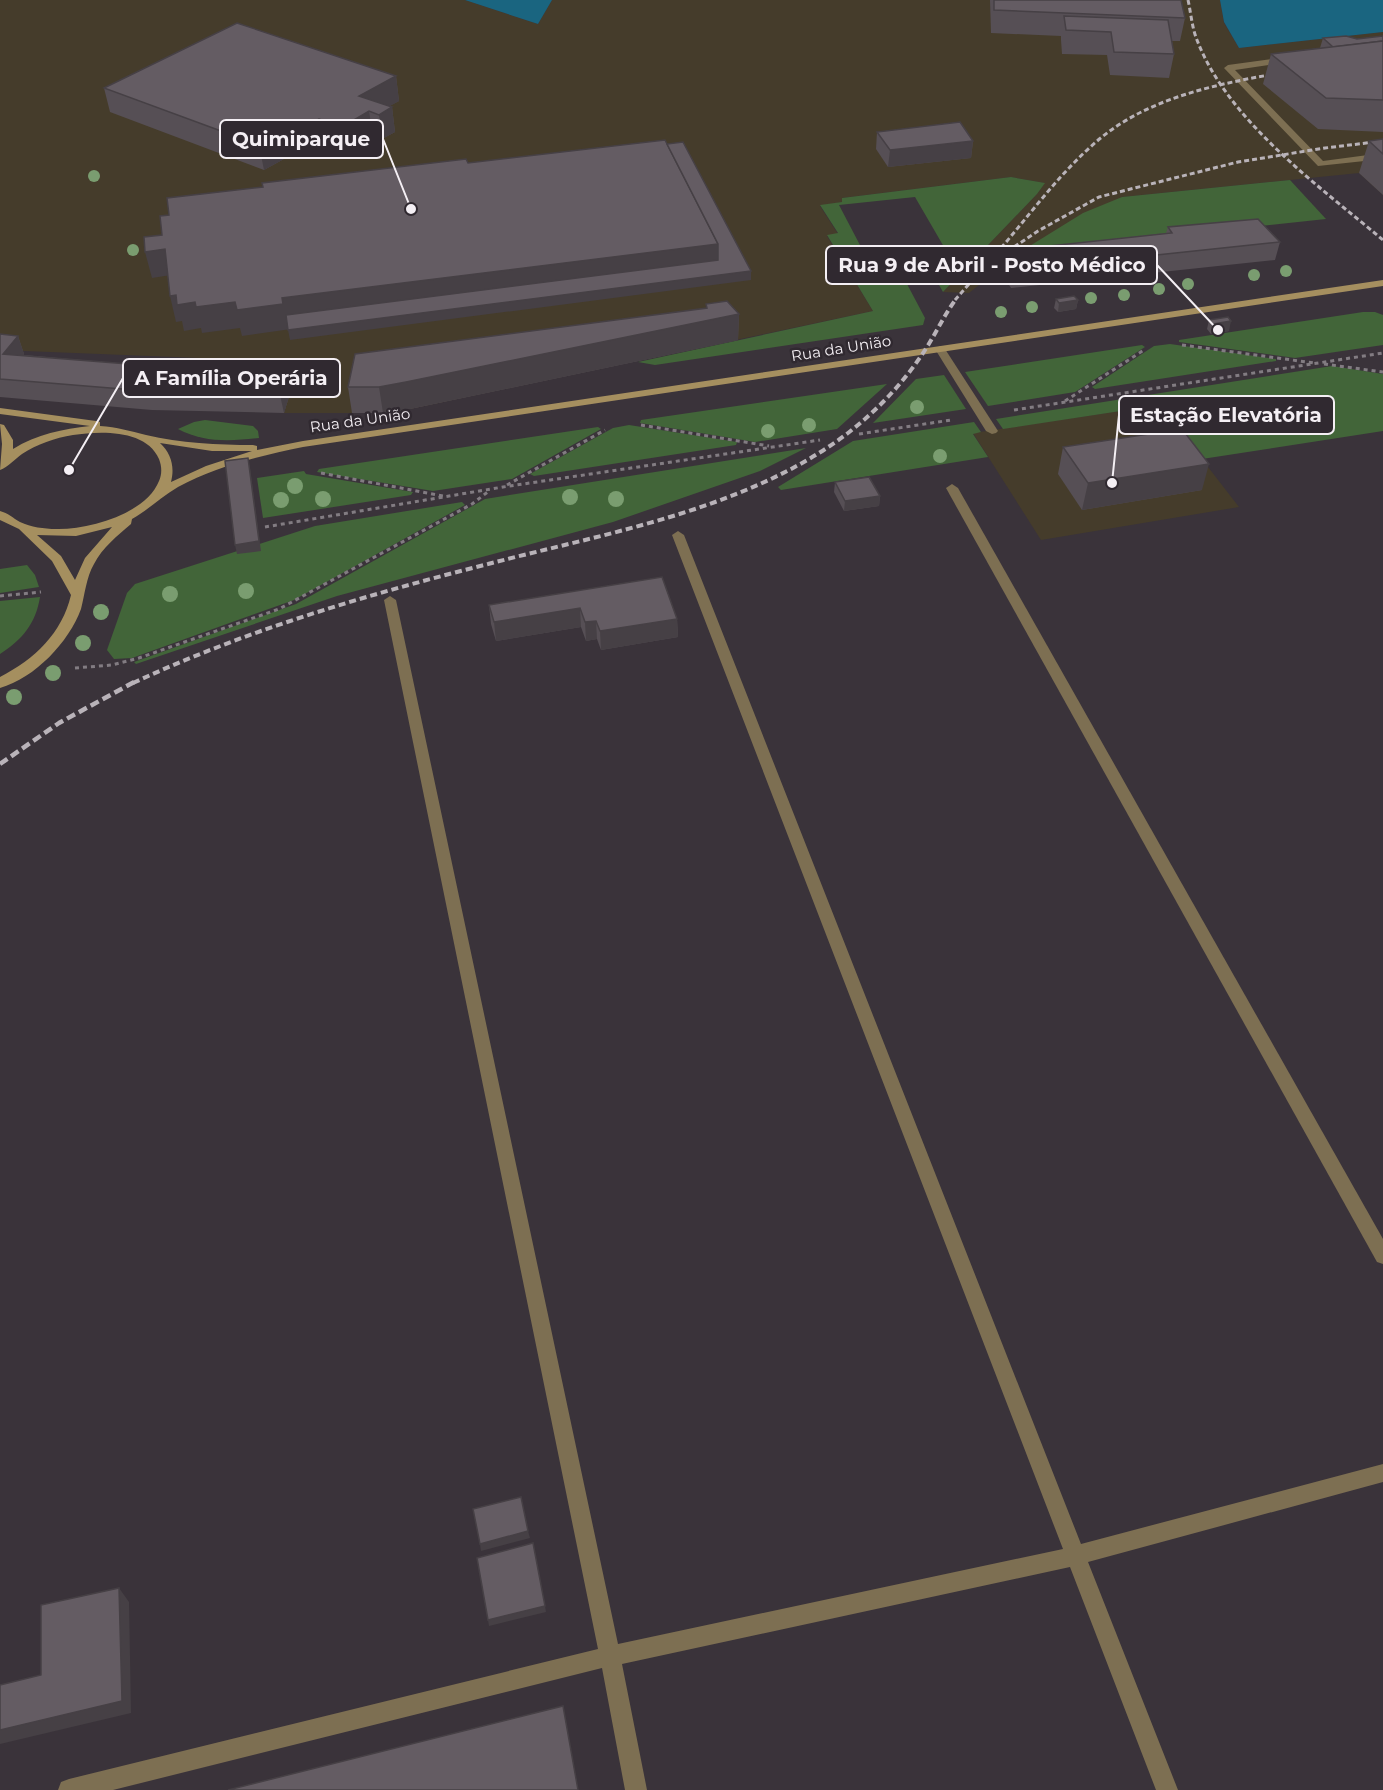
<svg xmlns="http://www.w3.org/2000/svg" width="1383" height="1790" font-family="Montserrat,sans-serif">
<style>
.industrial{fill:#453c2b}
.green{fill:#426539}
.water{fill:#1a6580}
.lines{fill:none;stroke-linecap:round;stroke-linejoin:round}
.path{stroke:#827c82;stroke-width:3;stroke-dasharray:4 4;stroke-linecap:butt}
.lane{fill:#7d6f52;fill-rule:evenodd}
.street{fill:#7d6f52;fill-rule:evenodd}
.secondary{fill:#a58f5f;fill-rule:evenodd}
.rail-far2{stroke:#b9b3b9;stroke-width:3;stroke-dasharray:5 3;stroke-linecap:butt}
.rail-far1{stroke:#b9b3b9;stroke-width:4;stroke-dasharray:7 4;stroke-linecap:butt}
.rail{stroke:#b9b3b9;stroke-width:4.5;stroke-dasharray:9 4.5;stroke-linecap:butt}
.tree{fill:#7a9d70}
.wall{fill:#564f55}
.shaded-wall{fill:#464045}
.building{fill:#645c63;stroke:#464045;stroke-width:1.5}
.labels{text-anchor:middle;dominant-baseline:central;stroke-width:5;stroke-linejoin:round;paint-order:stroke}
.far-street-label{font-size:15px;fill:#f4eff4;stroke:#302930}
.leader{fill:none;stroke:#f4eff4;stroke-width:2}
.callout-dot{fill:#f4eff4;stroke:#302930;stroke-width:2}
.callout{fill:#302930;stroke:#f4eff4;stroke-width:2}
.callout-label{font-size:20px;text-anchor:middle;font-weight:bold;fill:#f4eff4}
</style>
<rect width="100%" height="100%" fill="#3a333a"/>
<g class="industrial">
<path d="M0 0H465L538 24 552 0H1220L1224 23 1239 48 1383 32V195L1359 173 1122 197 1020 252 969 293 943 292 1037 194 1044 183 1011 177 842 198 843 202 820 206 838 234 827 236 873 311 410 409 383 413H284L298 362 0 350Z"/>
<path d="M1160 405 1239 507 1041 540 973 433Z"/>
</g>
<g class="green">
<path d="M1011 177 1045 183 1037 194 943 292 926 262 951 259 915 197 839 205 872 268 898 267 925 318 923 325 655 365 638 362 873 311 827 235 838 233 820 205 842 202V198Z"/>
<path d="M1290 180 1326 219 1020 252 1083 213 1122 197Z"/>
<path d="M1363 312H1375L1383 315V345L1295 358 1179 342V340Z"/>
<path d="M1170 344 1276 359V361L1095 389 1092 387 1154 346Z"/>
<path d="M1142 345 1145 347 1075 392 988 406 965 372Z"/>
<path d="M1332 366 1383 374V431L1202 459 1160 405 1003 429 996 419Z"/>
<path d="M944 375 966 409 873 423 916 379Z"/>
<path d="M887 384 837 429 755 442 640 423 641 420Z"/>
<path d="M205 420 253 426 258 431 259 438C231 441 204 443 178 429L194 422Z"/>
<path d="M974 422 981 432 973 434 988 457 781 490 778 487 853 441Z"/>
<path d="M629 425 737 442 736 445 534 476 530 474 613 428Z"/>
<path d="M598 427 601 429 512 479 433 491 317 472 319 469Z"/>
<path d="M806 448 760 471 613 522 337 596 136 664 134 662 296 604 485 499Z"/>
<path d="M304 471 306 474 413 492 411 495 263 518 257 478Z"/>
<path d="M462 502 465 505 294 600 132 658 114 659 107 650 127 593 135 584 315 526Z"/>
<path d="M27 565 35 575 39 587 0 593V569Z"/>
<path d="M40 597C36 623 22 640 0 654V601Z"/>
</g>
<g class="water">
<path d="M465 0H552L538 24Z"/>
<path d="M1220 0H1383V32L1239 48 1224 22Z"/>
</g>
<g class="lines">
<g class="path">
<path d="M1182 345 1314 363"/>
<path d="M1324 364 1383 372"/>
<path d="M1065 401 1144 350"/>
<path d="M1014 410 1383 353"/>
<path d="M641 425 769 446"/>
<path d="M859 434 951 420"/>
<path d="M321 473 443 496"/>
<path d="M507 485 605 430"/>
<path d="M265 527 503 487 820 440"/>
<path d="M0 596 41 592"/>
<path d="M75 668 112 665 139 658 279 609 472 504 489 491"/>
</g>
<g class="lane">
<path d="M1287 57 1290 58V62L1235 70 1323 161 1383 153V159L1318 166 1224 68 1228 65Z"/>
<path d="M940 346 945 349 998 431 996 433 992 434 986 431 935 349Z"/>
</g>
<g class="street">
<path d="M952 484 958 488 1383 1239V1264L1377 1262 946 488Z"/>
<path d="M678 531 684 535 1081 1544 1383 1464V1482L1088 1562 1178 1790H1156L1070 1567 622 1664 647 1790H625L602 1668 113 1790H58L61 1782 69 1779 598 1649 384 600 390 596 396 600 618 1644 1063 1549 672 535Z"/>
</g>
<path class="secondary" d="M1383 280V286L303 447C260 456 217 466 178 487 161 497 148 510 132 519L131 524C118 535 102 548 94 564 86 578 85 594 81 609 69 642 35 678 0 688V677C35 659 62 633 71 595L52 561 19 529 0 520V511C8 513 13 518 20 522 31 527 44 529 56 529 88 530 146 514 159 481 162 474 162 467 159 459 146 429 100 431 73 435 55 438 37 444 22 454 15 459 8 467 0 470L2 444 0 424 4 425 13 440V449C37 434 63 429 90 426L0 414V408L96 421 100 422V426C117 427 130 431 146 435 180 443 218 445 253 445L257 446V450L303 441ZM160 443 212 451H252L206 466 171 482C175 467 171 453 160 443ZM112 527 85 558 75 580 61 556 37 535 76 536Z"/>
<g class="rail-far2">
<path d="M1188 0C1191 13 1192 28 1197 40 1228 121 1319 186 1383 240"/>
<path d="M1001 248C1032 212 1060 173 1096 142 1146 98 1217 84 1280 73"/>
<path d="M955 300 975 277 999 257 1038 231 1099 197 1238 162 1325 148 1383 141"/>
</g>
<path class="rail-far1" d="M133 683C247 630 366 595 488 564 607 533 748 509 848 433 879 409 906 380 927 347 937 331 945 314 956 299"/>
<path class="rail" d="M0 764 59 723 136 681"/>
</g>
<g class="tree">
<circle cx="94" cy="176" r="6"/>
<circle cx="133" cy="250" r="6"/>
<circle cx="1286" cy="271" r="6"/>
<circle cx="1254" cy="275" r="6"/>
<circle cx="1188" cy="284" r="6"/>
<circle cx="1159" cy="289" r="6"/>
<circle cx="1124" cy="295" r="6"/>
<circle cx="1091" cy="298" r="6"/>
<circle cx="1032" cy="307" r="6"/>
<circle cx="1001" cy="312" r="6"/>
<circle cx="300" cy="365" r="7"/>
<circle cx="917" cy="407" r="7"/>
<circle cx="809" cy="425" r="7"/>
<circle cx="768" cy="431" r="7"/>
<circle cx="940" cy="456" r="7"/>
<circle cx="295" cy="486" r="8"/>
<circle cx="570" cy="497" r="8"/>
<circle cx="323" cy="499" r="8"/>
<circle cx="616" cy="499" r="8"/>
<circle cx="281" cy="500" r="8"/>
<circle cx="246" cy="591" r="8"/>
<circle cx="170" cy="594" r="8"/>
<circle cx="101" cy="612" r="8"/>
<circle cx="83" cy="643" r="8"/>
<circle cx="53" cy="673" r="8"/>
<circle cx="14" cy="697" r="8"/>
</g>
<g class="wall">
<path d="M990 0H1181L1185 18 1180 41H1172L1174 54 1169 78 1110 75 1107 55 1062 54 1061 40V36L991 33Z"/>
<path d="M1383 36V132L1318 129 1263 84 1271 54 1320 48 1323 38 1357 39Z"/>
<path d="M396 76 399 101 389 106 392 107 395 132 382 139 373 136 346 151 323 143 309 151 302 149 264 170 110 112 104 88Z"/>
<path d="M877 132 973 141 971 158 888 167 876 149Z"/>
<path d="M1383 139V195L1359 173 1369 141Z"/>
<path d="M1168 227 1280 242 1275 260 1011 288 999 269 1001 251 1166 233Z"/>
<path d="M1056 299 1078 300 1076 309 1058 312 1054 308Z"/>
<path d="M706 304 739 314 738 340 410 409 383 413H352L348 387 706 308Z"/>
<path d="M1209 320 1229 331 1211 334 1207 329Z"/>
<path d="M0 334 18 336 24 354 23 355 141 365 288 368 292 387 284 413 152 410 0 397Z"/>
<path d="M1063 447 1202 490 1082 510 1058 474Z"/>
<path d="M835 482 880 496 879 506 844 511 834 492Z"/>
<path d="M662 577 677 619 678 637 601 650 597 639 586 641 581 627 496 641 491 624 489 605Z"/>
</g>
<g class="shaded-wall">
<path d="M396 76 399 101 376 114 369 111 373 136 346 151 342 127 359 96Z"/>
<path d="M392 107 395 132 382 139 379 115Z"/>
<path d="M319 119 323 143 309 151 305 126Z"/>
<path d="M298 124 302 149 264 170 259 145Z"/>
<path d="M973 141 971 158 888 167 890 150Z"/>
<path d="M718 244V269L242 336 240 328 202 333 201 328 184 331 182 321 176 322 170 296 176 295 235 302 282 298Z"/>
<path d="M165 249 171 275 152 278 145 252Z"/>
<path d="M751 271V280L290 340 288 330Z"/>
<path d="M1078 300 1076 309 1058 312 1059 303Z"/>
<path d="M739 314 738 340 410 409 383 413 379 387Z"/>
<path d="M1231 321 1229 331 1211 334 1213 324Z"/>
<path d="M18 336 24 354 10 372 3 354Z"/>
<path d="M288 368 292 387 284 413 280 395Z"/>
<path d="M248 458 250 468 261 551 237 554 235 545Z"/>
<path d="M1209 464 1202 490 1082 510 1088 483Z"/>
<path d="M880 496 879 506 844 511 845 501Z"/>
<path d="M580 608 581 627 496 641 494 622Z"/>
<path d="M677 619 678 637 601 650 600 631Z"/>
<path d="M596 621 597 639 586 641 585 622Z"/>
<path d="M528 1531 530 1538 481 1551 480 1544Z"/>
<path d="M119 1588 129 1602 131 1713 0 1744V1730Z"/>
<path d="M545 1606 546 1612 489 1626 488 1620Z"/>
</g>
<g class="building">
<path d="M994 0H1181L1185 18 994 10Z"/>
<path d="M1064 16 1168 20 1174 54 1114 52 1111 32 1066 30Z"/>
<path d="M237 23 396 76 359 96 392 107 379 115 369 111 342 127 319 119 305 126 298 124 259 145 104 88Z"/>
<path d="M1346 36 1357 39 1383 36V41L1333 47 1323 38Z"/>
<path d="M1383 41V100L1326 98 1271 54Z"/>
<path d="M960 122 973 141 890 150 877 132Z"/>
<path d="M1383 139V154L1369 141Z"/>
<path d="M665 140 718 244 282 298 283 304 237 310 235 302 196 307 195 302 177 305 176 295 170 296 165 249 145 252 144 237 162 235 160 216 169 215 167 198 263 187 262 183 466 159 468 163Z"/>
<path d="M683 142 751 271 288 330 286 315 718 260V244L667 144Z"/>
<path d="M1258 219 1280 242 1014 270 1001 251 1172 233 1168 227Z"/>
<path d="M1074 296 1078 300 1059 303 1056 299Z"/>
<path d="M727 301 739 314 406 382 379 387H348L355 354 707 308 706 304Z"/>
<path d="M1228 317 1231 321 1213 324 1209 320Z"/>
<path d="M0 334 18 336 3 354 141 365 288 368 280 395 147 391 0 379Z"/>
<path d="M1182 429 1209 464 1088 483 1063 447Z"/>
<path d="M248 458 259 541 235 545 225 461Z"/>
<path d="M869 477 880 496 845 501 835 482Z"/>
<path d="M662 577 677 619 600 631 596 621 585 622 580 608 494 622 489 605Z"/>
<path d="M521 1497 528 1531 480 1544 473 1509Z"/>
<path d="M533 1543 545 1606 488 1620 477 1558Z"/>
<path d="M119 1588 122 1701 0 1730V1685L41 1675V1605Z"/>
<path d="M563 1706 578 1790H228Z"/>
</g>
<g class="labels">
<g class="far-street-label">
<text transform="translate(841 348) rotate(-9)">Rua da União</text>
<text transform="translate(360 420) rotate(-8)">Rua da União</text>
</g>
</g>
<path class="leader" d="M411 209L383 139M1218 330L1157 265M69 470L123 378M1112 483L1119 415"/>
<g class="callout-dot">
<circle cx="411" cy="209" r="6"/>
<circle cx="1218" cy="330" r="6"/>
<circle cx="69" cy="470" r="6"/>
<circle cx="1112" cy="483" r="6"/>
</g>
<g class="callout">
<rect x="220" y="120" width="163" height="38" rx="6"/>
<rect x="826" y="246" width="331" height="38" rx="6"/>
<rect x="123" y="359" width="217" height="38" rx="6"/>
<rect x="1119" y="396" width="215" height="38" rx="6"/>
</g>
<g class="callout-label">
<text x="301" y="146">Quimiparque</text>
<text x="992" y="272">Rua 9 de Abril - Posto Médico</text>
<text x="231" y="385">A Família Operária</text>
<text x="1226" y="422">Estação Elevatória</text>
</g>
</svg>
